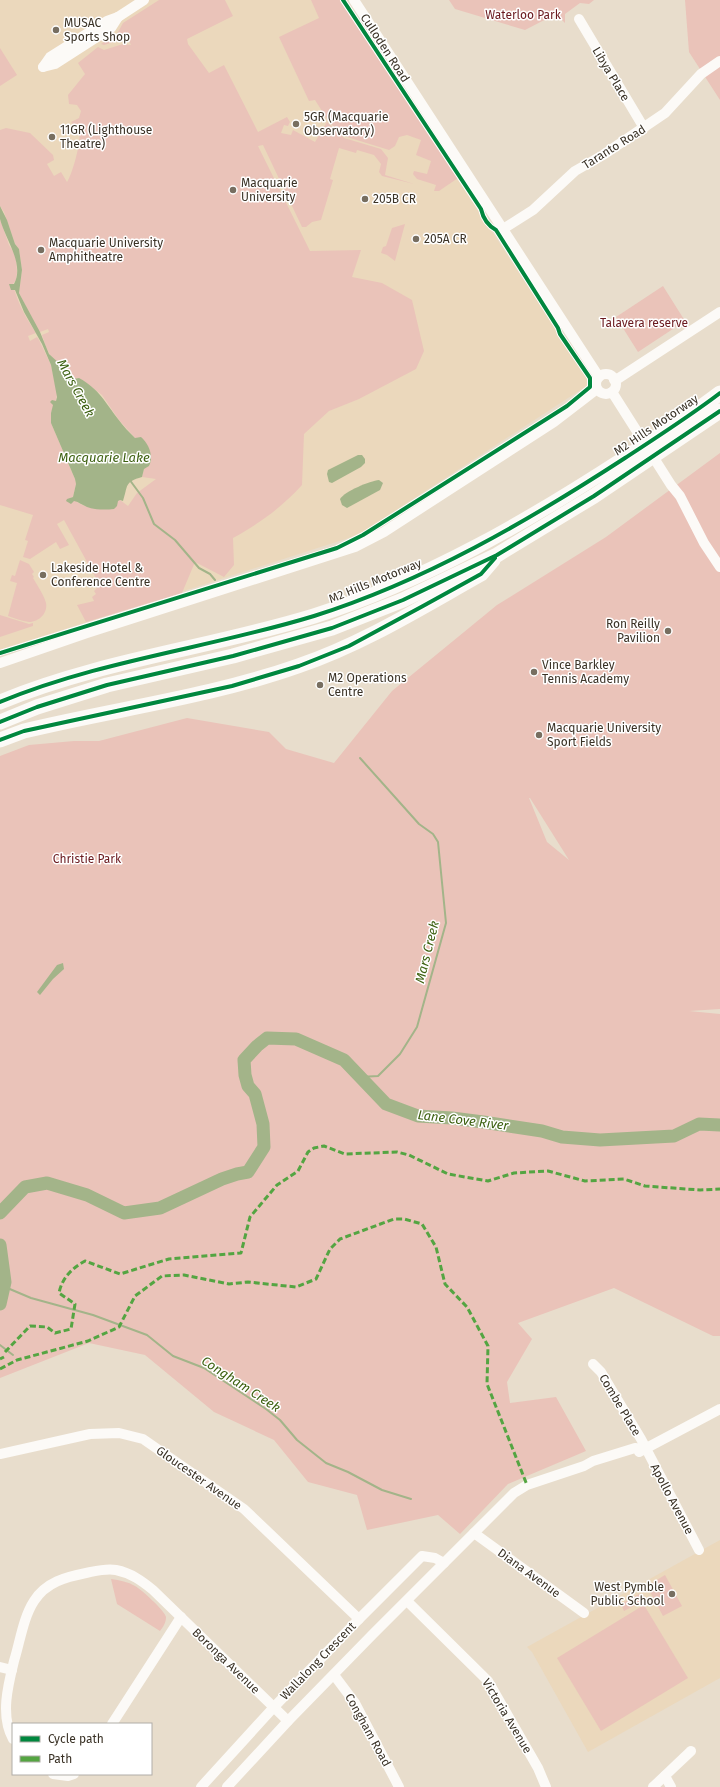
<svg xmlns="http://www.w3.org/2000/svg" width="720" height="1787" font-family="'Fira Sans',sans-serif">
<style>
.built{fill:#ebd8bc}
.green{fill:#eac3b9;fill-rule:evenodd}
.water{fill:#a3b489}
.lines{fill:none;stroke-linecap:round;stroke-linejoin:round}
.stream{stroke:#a3b489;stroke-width:2}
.river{stroke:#a3b489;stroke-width:13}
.minor{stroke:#fcfaf7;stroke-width:10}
.highway{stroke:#fcfaf7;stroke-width:15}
.quiet{stroke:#54a542;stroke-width:3;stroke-dasharray:6 3;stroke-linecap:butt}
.cycleway-casing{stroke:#fff;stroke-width:6}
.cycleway{stroke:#00873e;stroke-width:4}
.poi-dot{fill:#776e60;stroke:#fff;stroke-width:1.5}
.labels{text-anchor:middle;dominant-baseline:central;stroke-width:3;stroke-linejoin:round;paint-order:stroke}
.park-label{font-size:12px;fill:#6a191e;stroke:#fff}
.poi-label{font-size:12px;fill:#3a3226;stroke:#fff;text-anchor:start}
.street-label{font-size:12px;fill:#3a3226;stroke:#fff}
.water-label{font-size:13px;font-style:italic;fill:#3c6010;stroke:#fff}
</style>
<rect width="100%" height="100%" fill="#e8ddcc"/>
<g class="built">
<path d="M0 0H341L589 380 588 385 358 535 0 650Z"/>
<path d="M720 1540V1678L588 1752 532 1652 527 1647Z"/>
</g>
<g class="green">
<path d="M159 0H225L233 16 187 39 188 44 209 73 224 65 258 132 287 117 290 122 288 126 284 125 281 133 291 135 293 130 315 142 327 122 344 138 381 149 388 158 385 175 414 184 382 176 379 172 381 164 374 155 357 150 356 153 339 148 330 179 333 180 321 220 312 222 306 227H302L263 145 258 146 310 251 361 250 352 277 382 283 412 300 424 351 416 369 359 399 329 411 304 434 302 485C281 508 260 523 233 538L234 565 224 577 195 562 182 593 86 622 77 605 94 601 92 597 96 594 94 591 97 588 95 584 98 582 64 520 57 524 69 545 60 549 56 542 30 559 23 557 28 541 25 540 33 515 0 505V219L9 245 16 256 17 273 16 280 13 284C17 302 26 318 36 333L28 336 30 341 37 337 39 340 51 365 57 393 56 401 51 413V423L75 479 76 484 73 497H71C76 503 86 507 93 508L120 500 128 506 137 493 156 479 142 477 144 469 149 466 151 461 135 438 119 420 102 395 85 382 79 378 73 379C69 368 58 364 51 356 47 351 44 341 42 335L49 332 48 329 40 332 38 330 19 293 22 270 19 249 15 244 4 212 0 206V130L6 128 30 133 53 155 54 160 47 164 54 176 61 172 67 182C72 175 82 140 79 132 78 128 74 125 71 122L79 118 81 111 77 105 69 104 68 95 85 74 78 63 98 47 104 50 123 44 131 45 129 41 123 39 104 45 101 44 117 34 123 23Z"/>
<path d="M311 0H342L458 178 439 191H434L436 185 417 179 413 174 414 171 427 174 431 161 416 155 421 140 407 135 399 137 395 146 389 150 344 136 329 122 315 100 309 101 279 37 319 18Z"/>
<path d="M449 0H594L589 4 580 3 565 14V23L556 14 525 30 455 9Z"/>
<path d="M685 0H720V100L689 52Z"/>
<path d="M0 48 17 75 0 86Z"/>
<path d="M405 224 395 261 387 255 381 253 383 247 386 246 392 228Z"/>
<path d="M663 286 685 321 638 352 616 317Z"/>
<path d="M720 453V1009L689 1011 720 1014V1336H713L614 1288 518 1323 532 1339 507 1382 510 1403 556 1397 586 1451 508 1484 460 1534 438 1515 367 1530 357 1495 308 1482 274 1440 214 1412 145 1355 89 1343 0 1378V756L29 745 74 741H99L187 718 269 732 286 749 334 763 392 691 497 605 606 537ZM529 798H530L569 860 547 842Z"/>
<path d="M20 560 29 564 34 572 32 574 34 577 33 578C37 585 44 595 46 603 48 613 39 622 29 622 22 621 14 618 8 616L17 583 10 581 12 575 15 576Z"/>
<path d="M0 615 29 624 33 623V626L0 637Z"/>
<path d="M665 1575 682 1606 663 1616 647 1586Z"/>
<path d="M111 1579C120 1580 128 1582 135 1586 141 1589 165 1611 166 1617 166 1623 163 1627 160 1631L117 1604Z"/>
<path d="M639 1594 643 1601 624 1611 621 1604Z"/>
<path d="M644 1605 688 1678 601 1731 557 1658Z"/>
</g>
<g class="water">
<path d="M0 206 7 220 15 244 19 249 22 270 19 293 40 332 49 354 71 374 73 379 79 378C99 389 105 402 118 419 123 426 129 432 135 438L141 437C149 444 154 456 149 466L144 469 142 477C124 482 128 486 123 501L120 500 118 501 117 506 114 509C105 510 95 510 87 507 82 505 79 502 74 501L71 504 66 501 67 499 73 497 76 484 75 479 51 423V413L53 405 50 402 52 400 56 401 57 397 51 365 42 344 24 312 15 290H11L9 284H14C25 264 5 239 0 219 0 215 0 210 0 206Z"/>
<path d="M358 455H362L365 459V463L361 467 332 483 329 482 327 474 328 470Z"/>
<path d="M379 480 383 483 380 490 347 508 342 505 340 499C345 491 370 481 379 480Z"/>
<path d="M63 963 64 969 53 979 40 995 37 992 57 965Z"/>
</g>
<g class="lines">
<g class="stream">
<path d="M129 479 143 498 154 524 175 540 199 568 210 574 215 580"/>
<path d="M360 758 419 824 433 834 438 842 446 923 417 1027 400 1054 378 1076 360 1077"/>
<path d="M5 1287 31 1298 93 1315 147 1335 173 1356 204 1368 266 1409 280 1420 297 1440 326 1463 348 1472 382 1490 411 1499"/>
<path d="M0 1345 13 1355"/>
</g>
<g class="river">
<path d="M0 1213 25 1187 47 1183 87 1195 124 1213 160 1208 222 1179 237 1174 248 1172 264 1147 263 1124 255 1094 248 1086 245 1075 244 1060 257 1046 267 1038 296 1039 344 1060 386 1104 418 1116 452 1118 483 1122 542 1131 562 1137 600 1140 674 1136 699 1124 720 1125"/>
<path d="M0 1245 5 1282 0 1304"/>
</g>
<g class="minor">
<path d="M354 0 599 377"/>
<path d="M579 19 644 128"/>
<path d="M43 67 50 57 107 21 118 17 144 0"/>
<path d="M43 67 55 64 111 28 118 17"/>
<path d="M503 229 533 210 575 171 603 155 665 113 701 74 720 61"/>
<circle cx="606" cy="384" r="10"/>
<path d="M614 380 619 378 720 312"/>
<path d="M612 392 671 485 680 496 704 543 720 567"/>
<path d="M0 663 87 633 355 547 384 532 554 422 597 389"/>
<path d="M593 1364 601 1372 641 1439 699 1550"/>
<path d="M639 1452 720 1409"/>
<path d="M0 1454 90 1434 119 1433 143 1439 244 1509 359 1619"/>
<path d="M474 1533 584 1613"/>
<path d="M407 1601 488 1681 538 1768 546 1787"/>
<path d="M0 1667 12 1670"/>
<path d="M334 1675 355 1703 399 1787"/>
<path d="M112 1724 181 1617"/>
<path d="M13 1739C0 1716 8 1685 14 1661 20 1642 23 1618 34 1601 46 1582 66 1577 86 1573 96 1571 106 1568 116 1570 131 1573 142 1581 153 1590L288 1721"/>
<path d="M53 1774 68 1776 74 1774"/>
<path d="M665 1776 671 1787"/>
<path d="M201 1787 274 1707 359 1619 422 1556 435 1558 444 1563"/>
<path d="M227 1787 288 1721 373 1634 514 1493 527 1485 584 1466 593 1461 635 1448 642 1449"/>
<path d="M653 1787 691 1751"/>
</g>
<g class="highway">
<path d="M0 702C101 660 210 648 314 616 425 581 528 521 625 458 657 437 690 416 720 393"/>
<path d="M0 722 37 707 107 685 233 656 332 628 403 600 497 555 594 496 720 411"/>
<path d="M0 740 24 731C115 709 210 697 298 666 363 644 422 607 481 574L493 560"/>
</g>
<g class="quiet">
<path d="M5 1352 30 1326 47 1327 55 1333 71 1329 75 1304 59 1293C62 1278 72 1268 85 1261L120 1274 169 1259 241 1253 250 1217 277 1185 298 1171 308 1152 314 1148 324 1146 345 1154 397 1152 409 1155 448 1174 488 1181 514 1173 548 1171 585 1181 624 1179 645 1186 700 1190 720 1189"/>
<path d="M0 1359 4 1357"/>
<path d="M0 1369 17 1360 88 1341 119 1327 135 1296 162 1276 184 1275 229 1284 248 1282 296 1287 316 1279 330 1249 340 1239 394 1219H404L422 1224 436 1247 445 1284 467 1307 488 1346 487 1384 527 1485"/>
</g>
<defs>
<g id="cycleway">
<path d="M0 653 337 548 363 535 567 406 590 387V378L560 334 558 328 496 230C487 225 483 218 481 209L343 0"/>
<path d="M0 702C101 660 210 648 314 616 425 581 528 521 625 458 657 437 690 416 720 393"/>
<path d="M0 722 37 707 107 685 233 656 332 628 403 600 497 555 594 496 720 411"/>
<path d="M0 740 24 731 232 686 299 666 349 646 423 606 481 574 495 558"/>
</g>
</defs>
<use href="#cycleway" class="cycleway-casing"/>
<use href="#cycleway" class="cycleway"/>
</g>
<g class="poi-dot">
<circle cx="56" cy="30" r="4"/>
<circle cx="296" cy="124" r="4"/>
<circle cx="52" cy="137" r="4"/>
<circle cx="233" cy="190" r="4"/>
<circle cx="365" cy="199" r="4"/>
<circle cx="416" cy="239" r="4"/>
<circle cx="41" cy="250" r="4"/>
<circle cx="43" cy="575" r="4"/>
<circle cx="668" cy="631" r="4"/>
<circle cx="534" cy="672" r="4"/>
<circle cx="320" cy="685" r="4"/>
<circle cx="539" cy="735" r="4"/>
<circle cx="672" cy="1594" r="4"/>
</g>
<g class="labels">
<g class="park-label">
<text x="523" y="15">Waterloo Park</text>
<text x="644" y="323">Talavera reserve</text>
<text x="87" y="859">Christie Park</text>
</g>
<g class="poi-label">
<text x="64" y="23">MUSAC<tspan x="64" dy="14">Sports Shop</tspan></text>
<text x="304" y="117">5GR (Macquarie<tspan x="304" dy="14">Observatory)</tspan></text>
<text x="60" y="130">11GR (Lighthouse<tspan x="60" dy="14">Theatre)</tspan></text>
<text x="241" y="183">Macquarie<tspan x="241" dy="14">University</tspan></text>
<text x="373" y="199">205B CR</text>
<text x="424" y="239">205A CR</text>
<text x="49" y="243">Macquarie University<tspan x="49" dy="14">Amphitheatre</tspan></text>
<text x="51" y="568">Lakeside Hotel &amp;<tspan x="51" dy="14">Conference Centre</tspan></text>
<text x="660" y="624" text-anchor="end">Ron Reilly<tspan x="660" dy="14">Pavilion</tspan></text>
<text x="542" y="665">Vince Barkley<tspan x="542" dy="14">Tennis Academy</tspan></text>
<text x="328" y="678">M2 Operations<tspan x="328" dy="14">Centre</tspan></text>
<text x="547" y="728">Macquarie University<tspan x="547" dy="14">Sport Fields</tspan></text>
<text x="664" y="1587" text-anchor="end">West Pymble<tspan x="664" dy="14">Public School</tspan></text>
</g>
<g class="street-label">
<text transform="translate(385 48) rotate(57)">Culloden Road</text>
<text transform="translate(611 74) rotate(59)">Libya Place</text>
<text transform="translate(614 147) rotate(-32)">Taranto Road</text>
<text transform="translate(656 425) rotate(-34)">M2 Hills Motorway</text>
<text transform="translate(375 581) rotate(-22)">M2 Hills Motorway</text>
<text transform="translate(620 1405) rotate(59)">Combe Place</text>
<text transform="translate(199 1478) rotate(35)">Gloucester Avenue</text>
<text transform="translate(672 1499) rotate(62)">Apollo Avenue</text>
<text transform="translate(529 1573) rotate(36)">Diana Avenue</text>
<text transform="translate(226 1661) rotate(44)">Boronga Avenue</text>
<text transform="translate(318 1661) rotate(-46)">Wallalong Crescent</text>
<text transform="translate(507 1716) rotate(59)">Victoria Avenue</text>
<text transform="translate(368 1730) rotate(61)">Congham Road</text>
</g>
<g class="water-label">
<text transform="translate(76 388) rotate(61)">Mars Creek</text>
<text x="104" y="457">Macquarie Lake</text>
<text transform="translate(427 952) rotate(-76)">Mars Creek</text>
<text transform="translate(463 1120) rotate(7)">Lane Cove River</text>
<text transform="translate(241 1384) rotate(33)">Congham Creek</text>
</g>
</g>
<rect x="12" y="1723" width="140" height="52" fill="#ffffff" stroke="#b0ada8"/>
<rect x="20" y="1736" width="20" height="6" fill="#00873e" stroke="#b0ada8"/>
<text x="48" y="1743" font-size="12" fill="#3a3226">Cycle path</text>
<rect x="20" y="1756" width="20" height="6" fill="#54a542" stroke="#b0ada8"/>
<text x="48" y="1763" font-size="12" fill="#3a3226">Path</text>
</svg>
